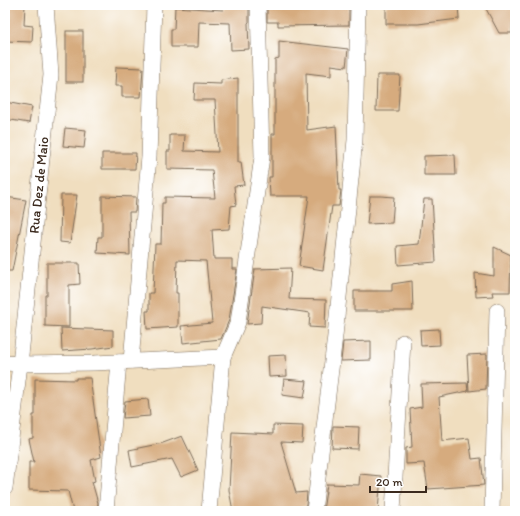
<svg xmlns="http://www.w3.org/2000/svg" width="520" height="516" font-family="Itim,sans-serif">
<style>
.building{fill:#d6ab7e}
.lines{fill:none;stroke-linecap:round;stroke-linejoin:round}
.minor-casing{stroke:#7a6956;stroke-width:16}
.minor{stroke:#fff;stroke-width:15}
.labels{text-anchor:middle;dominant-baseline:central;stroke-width:3;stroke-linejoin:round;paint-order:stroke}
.street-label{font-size:14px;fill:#3b2a1e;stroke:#fff}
</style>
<rect width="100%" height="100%" fill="#fff"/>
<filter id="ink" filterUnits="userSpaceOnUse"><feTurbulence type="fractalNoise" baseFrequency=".025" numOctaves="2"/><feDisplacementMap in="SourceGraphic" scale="8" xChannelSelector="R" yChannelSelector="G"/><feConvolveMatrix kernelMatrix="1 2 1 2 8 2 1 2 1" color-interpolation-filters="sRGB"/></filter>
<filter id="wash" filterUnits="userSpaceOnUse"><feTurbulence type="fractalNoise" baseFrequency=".012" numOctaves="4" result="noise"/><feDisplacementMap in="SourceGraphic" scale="16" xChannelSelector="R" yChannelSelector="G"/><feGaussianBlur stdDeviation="0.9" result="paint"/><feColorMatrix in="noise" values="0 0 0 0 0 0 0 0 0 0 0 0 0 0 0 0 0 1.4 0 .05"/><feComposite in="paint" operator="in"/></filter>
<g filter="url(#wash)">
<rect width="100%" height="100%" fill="#f0debf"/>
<g id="blocks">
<g class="building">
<path d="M5 5H25L24 25 33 26 32 42 5 41Z"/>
<path d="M224 5H249V22L248 23 249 49 231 50 230 23 199 22 198 47H171V29H174L175 7 223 10Z"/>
<path d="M267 5H302V8L349 7V25L278 26V22H267Z"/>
<path d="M386 5H458L459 19 418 24H386Z"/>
<path d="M484 5H513L512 33H499Z"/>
<rect x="66" y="31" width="17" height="51"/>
<path d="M279 41 348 49 346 67 331 65V76L306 73 307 130 336 126 339 190H341L339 206H332L323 270 299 266 309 196H270L269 177H272V134H275V59L279 58Z"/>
<path d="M116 67 143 68 141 97H122V86H115Z"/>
<path d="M377 75H400L398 111H376Z"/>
<path d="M238 78V162H241L244 185 234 186 236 205 231 206 229 229 212 230 214 259H232V269H237L229 320 221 339 183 343 181 326 212 323 206 261 177 260 176 293H178V327L147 329 146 311H149V293H153L155 244H161L162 203H165V197L215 198 212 170 167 169V151H170V135H185L184 151 218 152 215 100H194L195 83 221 84V80Z"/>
<path d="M5 102 32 107 29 123 5 119Z"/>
<path d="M65 128 86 130 84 148 63 146Z"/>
<path d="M102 153H136L135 169H102Z"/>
<path d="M455 155 456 175H424V156Z"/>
<path d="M61 195H77L70 243 60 242Z"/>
<path d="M102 196 136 197 135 212H129L130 255 97 253 98 237H102Z"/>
<path d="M370 196H381L394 197 392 223 367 224Z"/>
<path d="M5 197 26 200 12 271H5Z"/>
<path d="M424 199H432L436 262 398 265 397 246 419 244Z"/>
<path d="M494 247 511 255 510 292H492L493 296 476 297 475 273 494 276Z"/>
<path d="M47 263H79L80 284 69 285V327L45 326V295H47Z"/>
<path d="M291 268 289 299 326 300 325 328 309 327 310 313 262 306 261 323 247 324 255 269Z"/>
<path d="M412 281 413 311H354V291H392V284Z"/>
<path d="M61 328 113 330V346L92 349 62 351Z"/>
<path d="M439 329 440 345 421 346 420 330Z"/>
<path d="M371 341V360L341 361 343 342Z"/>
<path d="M487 354 486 389 469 391 467 355Z"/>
<path d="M286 355 287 376 269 377 268 356Z"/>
<path d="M76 378H90L101 457 91 460 95 481 92 482 98 503 97 511H73L68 491 29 490V462H34L29 439 33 438V415H35V379L76 380Z"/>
<path d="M284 379 307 381 304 398 282 395Z"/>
<path d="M467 383 468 391 439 397 442 441 469 438 472 459 481 458 484 485 428 489 424 463 406 464V448L412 447 410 409 422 407 421 384Z"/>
<path d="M148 399 150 416 123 418 125 401Z"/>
<path d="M273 425 303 426 302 443 281 442 296 493 307 492 306 506 283 511H233L229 490 232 432 273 434Z"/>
<path d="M333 426 359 427 358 449 332 448Z"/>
<path d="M182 436 198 470 181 477 172 459 132 467 129 450 163 443Z"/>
<path d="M360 474 381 476 378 511H323L327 484 359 485Z"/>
</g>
</g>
</g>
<g filter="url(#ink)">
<use href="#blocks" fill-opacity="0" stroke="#7a6956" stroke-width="1"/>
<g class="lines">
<defs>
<g id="minor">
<path d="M131 361 149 157 154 5"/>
<path d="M5 363 20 364 94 363 223 357"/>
<path d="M5 488 20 364 51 75 46 5"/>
<path d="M106 511 119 362"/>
<path d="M209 511 223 357 238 322 262 157 258 5"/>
<path d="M314 511 335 336 355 140 358 5"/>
<path d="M393 511 403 342"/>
<path d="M492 511 497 311"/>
</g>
</defs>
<use href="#minor" class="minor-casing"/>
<use href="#minor" class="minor"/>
</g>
</g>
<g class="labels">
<g class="street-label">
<text transform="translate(39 185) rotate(-84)">Rua Dez de Maio</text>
</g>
</g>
<rect width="520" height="516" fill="none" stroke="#fff" stroke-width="20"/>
<path d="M370 486v6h56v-6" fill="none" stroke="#3b2a1e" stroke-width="2"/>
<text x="376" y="486" font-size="12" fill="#3b2a1e" stroke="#ffffff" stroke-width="3" paint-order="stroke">20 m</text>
</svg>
